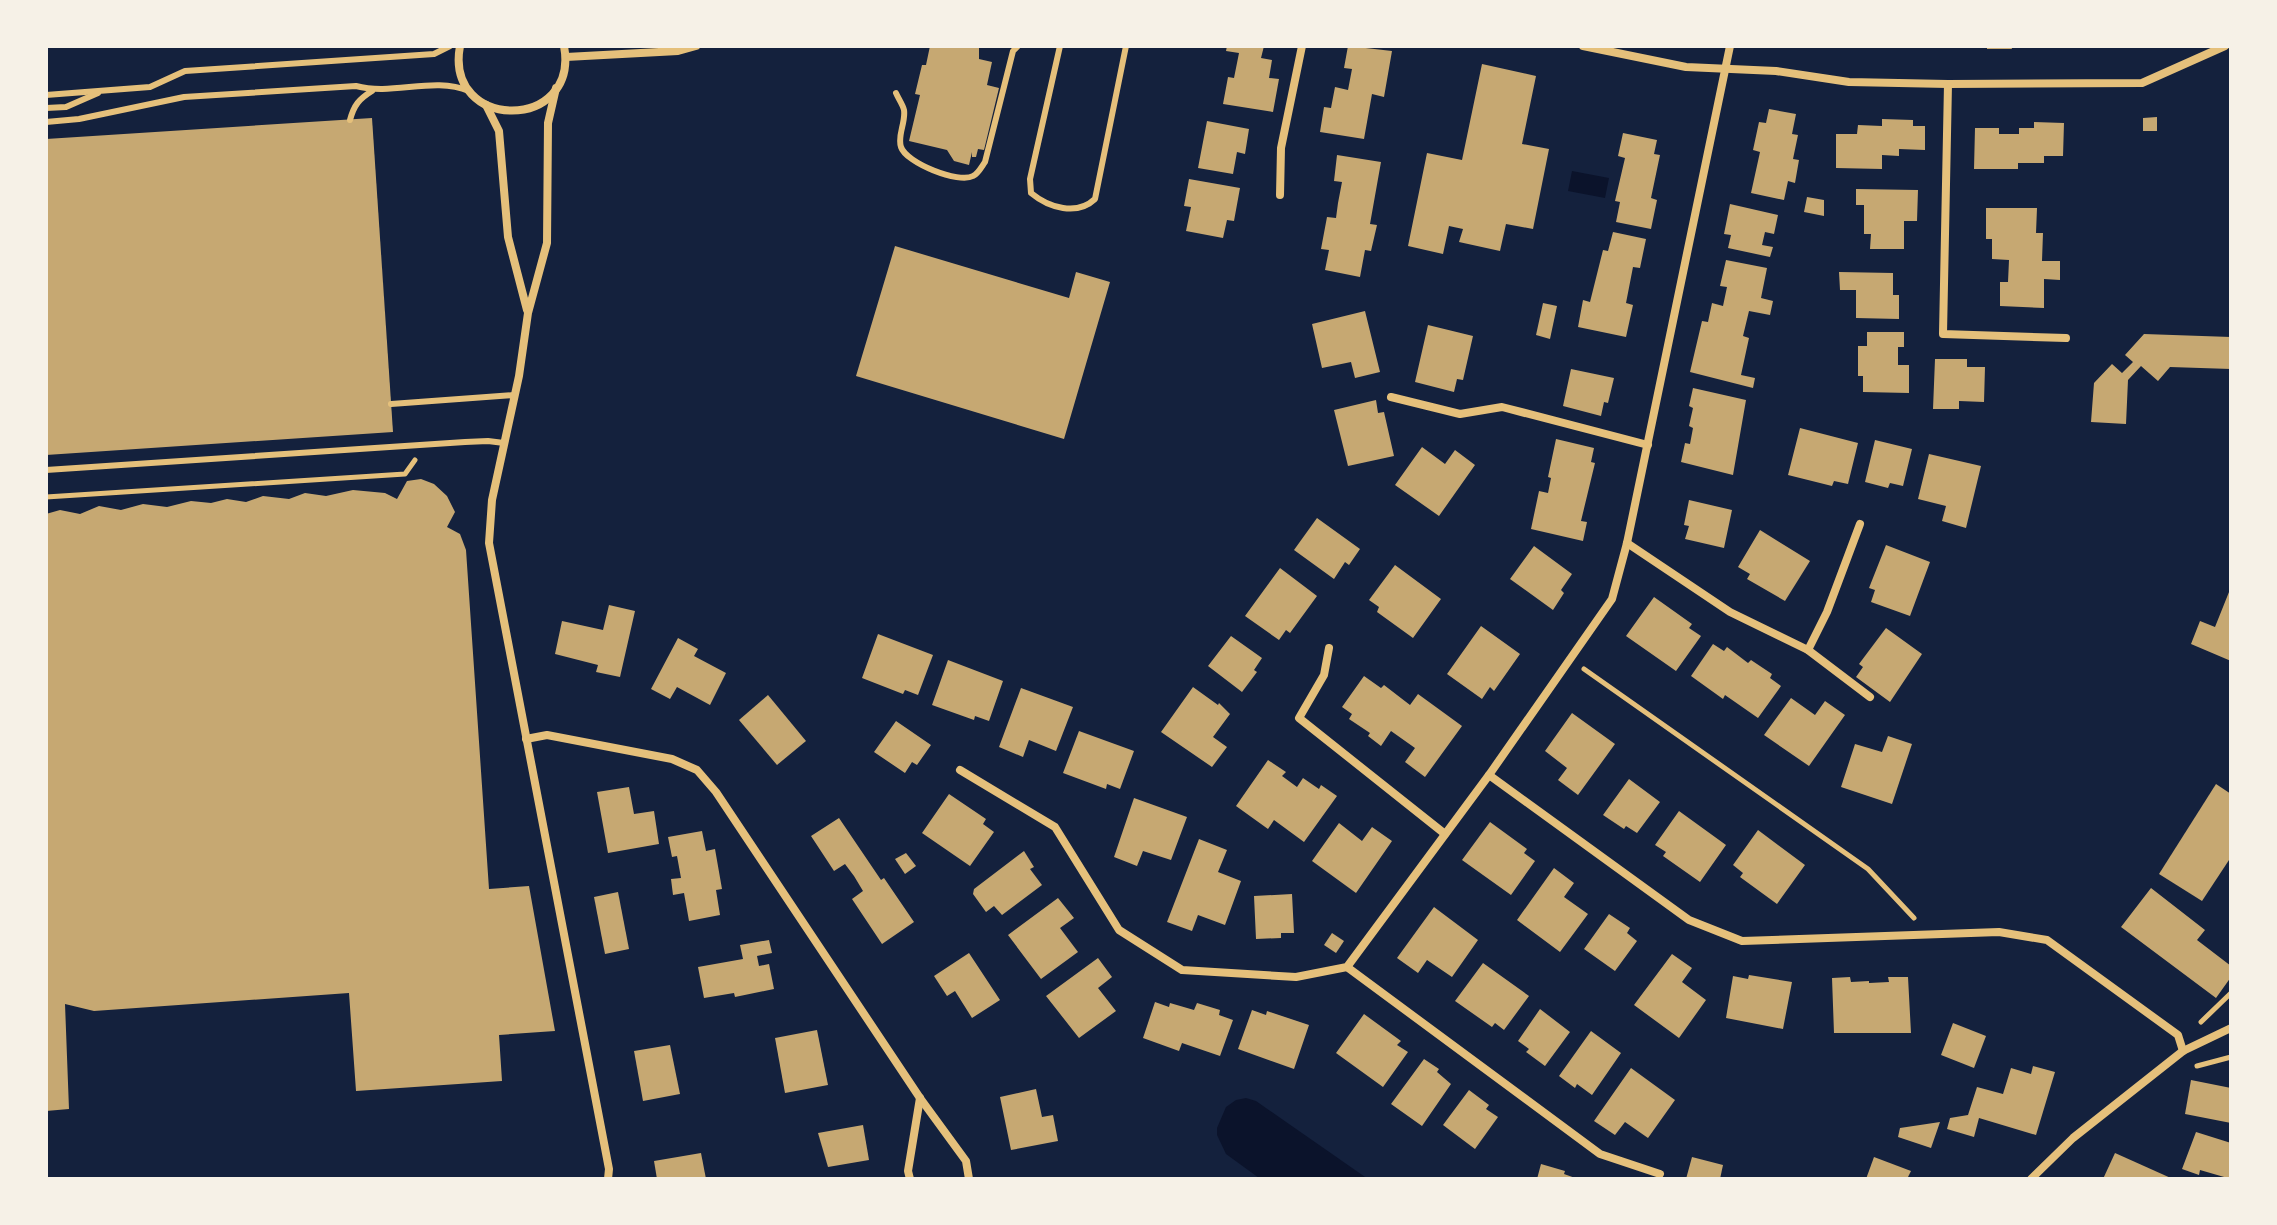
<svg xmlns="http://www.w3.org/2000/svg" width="2277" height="1225" font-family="'Varela Round',sans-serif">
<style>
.water{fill:#0b132b}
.building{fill:#c6a872}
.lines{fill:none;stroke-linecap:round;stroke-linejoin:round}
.path{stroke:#e5c07b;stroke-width:5}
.service{stroke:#e5c07b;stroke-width:6}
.minor{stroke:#e5c07b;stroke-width:8}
</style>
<rect width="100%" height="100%" fill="#14213d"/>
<g class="water">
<path d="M1572 171 1609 178 1605 198 1568 191Z"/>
<path d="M1246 1098 1256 1101 1368 1179 1259 1178 1226 1154 1217 1135V1128L1226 1107 1236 1100Z"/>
</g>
<g class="building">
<path d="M930 46H979V59L992 62 987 85 999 88 984 150 978 149 976 157H972V152L969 165 954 161 947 150 909 141 920 95 915 94 922 65H926Z"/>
<path d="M1227 46H1264L1261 58 1272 60 1269 78 1279 79 1273 112 1223 104 1228 77 1234 78 1239 53 1226 51Z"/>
<path d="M1348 46 1392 51 1384 97 1372 94 1364 139 1320 132 1324 107 1331 108 1335 87 1348 90 1352 69 1344 68Z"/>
<path d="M1987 46H2011L2012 49H1987Z"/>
<path d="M1482 64 1536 76 1522 144 1549 149 1533 229 1506 224 1500 251 1459 242 1463 229 1449 226 1443 254 1408 246 1427 153 1462 160Z"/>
<path d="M1769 109 1796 114 1792 134 1798 135 1793 159 1799 160 1795 183 1788 181 1784 200 1751 193 1760 152 1753 150 1759 122 1766 123Z"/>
<path d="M2157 117V131H2143V118Z"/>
<path d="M372 118 393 432 46 455V139Z"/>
<path d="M1882 119 1913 120V126H1925V150L1899 149V156L1882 155V169L1836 168V134H1857L1858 125 1882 126Z"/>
<path d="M1207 121 1249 129 1245 154 1237 152 1233 174 1198 168Z"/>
<path d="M2034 122 2064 123 2063 156H2044V163H2018V169H1974L1975 128H1999V134H2019V128H2034Z"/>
<path d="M1623 133 1657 140 1654 154 1660 155 1651 198 1657 200 1651 229 1616 222 1620 202 1615 201 1625 158 1618 156Z"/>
<path d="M1337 155 1381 162 1370 224 1377 225 1371 251 1365 250 1360 277 1325 270 1329 250 1321 249 1327 217 1336 218 1338 203 1342 182 1334 181Z"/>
<path d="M1189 179 1240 188 1234 221 1227 220 1223 238 1186 231 1191 207 1184 206Z"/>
<path d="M1856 189 1918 190 1917 221H1904V249H1870L1871 234H1864V205H1856Z"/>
<path d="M1807 197 1824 200V216L1804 212Z"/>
<path d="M1730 204 1778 215 1774 234 1765 232 1762 245 1773 247 1770 257 1728 248 1731 235 1724 234Z"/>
<path d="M1986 208H2037L2036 233H2043L2042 261H2060V280L2044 279V308L2000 306V282H2008L2009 260 1992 259V239H1986Z"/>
<path d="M1613 232 1646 239 1640 268 1633 267 1626 303 1633 305 1626 337 1578 327 1583 300 1590 302 1603 250 1608 251Z"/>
<path d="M895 246 1069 298 1076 272 1110 282 1064 439 856 376Z"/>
<path d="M1726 260 1767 268 1761 298 1773 301 1770 315 1749 311 1743 336 1749 338 1741 375 1755 378 1753 388 1690 372 1702 321 1708 322 1712 303 1723 306 1727 287 1720 286Z"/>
<path d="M1839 272 1893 273V295H1899V319L1856 318V290H1840Z"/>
<path d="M1543 303 1557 306 1550 339 1536 335Z"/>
<path d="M1365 311 1380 372 1355 378 1351 362 1322 368 1312 324Z"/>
<path d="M1428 325 1473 336 1463 380 1457 379 1454 392 1415 382Z"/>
<path d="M1867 332H1904V347H1898V365H1909V393L1863 392V376H1858V346H1867Z"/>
<path d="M2144 334 2231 337V369L2170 367 2158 381 2141 366 2128 380 2126 424 2091 422 2094 383 2112 364 2122 373 2133 362 2125 355Z"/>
<path d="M1935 359H1967V367H1985L1984 402 1959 401V409H1933Z"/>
<path d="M1571 369 1614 378 1608 403 1604 402 1601 416 1563 406Z"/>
<path d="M1693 388 1746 400 1733 475 1681 462 1685 443 1690 444 1693 428 1689 426 1693 408 1689 406Z"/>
<path d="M1376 400 1378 413 1384 412 1394 456 1348 466 1334 410Z"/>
<path d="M1800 428 1858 443 1848 484 1834 481 1832 486 1788 475Z"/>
<path d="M1556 439 1594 448 1591 462 1595 463 1581 521 1587 522 1583 541 1531 529 1539 491 1548 493 1551 478 1548 477Z"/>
<path d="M1875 440 1912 449 1903 486 1890 483 1888 488 1865 482Z"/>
<path d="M1422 447 1445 464 1455 450 1475 465 1439 516 1395 485Z"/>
<path d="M1929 454 1981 466 1966 528 1942 521 1946 506 1918 499Z"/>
<path d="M421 479 434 484 447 496 455 512 447 527 460 534 466 550 489 889 529 886 555 1031 499 1035 502 1081 356 1091 349 993 94 1011 65 1004 69 1109 46 1111V514L60 510 80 514 99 506 121 510 143 504 167 507 191 501 211 503 227 499 246 502 263 496 289 499 305 493 326 496 353 490 385 493 397 499 407 481Z"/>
<path d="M1689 500 1732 510 1724 548 1685 539 1689 526 1684 525Z"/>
<path d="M1317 518 1360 549 1349 565 1345 562 1334 579 1294 550Z"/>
<path d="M1760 530 1810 561 1785 601 1747 579 1750 574 1738 567Z"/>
<path d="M1886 545 1930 562 1910 616 1871 602 1875 590 1869 588Z"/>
<path d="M1534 546 1572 574 1561 590 1564 593 1553 610 1510 579Z"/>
<path d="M1395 565 1441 599 1413 638 1377 612 1379 607 1369 600Z"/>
<path d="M1280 568 1317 596 1290 633 1286 630 1279 640 1245 616Z"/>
<path d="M2231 587V661L2191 644 2200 621 2215 627Z"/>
<path d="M1654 597 1692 624 1689 628 1701 636 1676 671 1626 636Z"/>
<path d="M609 605 635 611 620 677 596 672 598 665 555 654 562 621 603 630Z"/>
<path d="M1481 626 1520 654 1494 691 1490 687 1482 699 1447 674Z"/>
<path d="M1886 628 1922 654 1890 702 1856 677 1863 667 1859 664Z"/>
<path d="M878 634 933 655 918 695 905 690 903 694 862 678Z"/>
<path d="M1231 636 1262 658 1254 670 1257 672 1242 692 1208 666Z"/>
<path d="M678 638 698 649 694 656 726 673 710 705 677 687 670 699 651 689Z"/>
<path d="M1713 644 1724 651 1727 647 1748 663 1751 660 1772 674 1770 678 1781 686 1758 718 1725 695 1723 699 1691 676Z"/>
<path d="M948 660 1003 681 989 721 975 716 974 720 932 705Z"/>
<path d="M1364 676 1381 688 1384 685 1410 705 1418 694 1462 726 1425 777 1405 762 1415 748 1391 731 1381 746 1368 736 1370 733 1349 719 1352 714 1342 707Z"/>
<path d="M1193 687 1218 705 1219 703 1230 714 1213 737 1227 747 1212 767 1161 732Z"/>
<path d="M1021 688 1073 707 1056 751 1029 740 1023 757 999 747Z"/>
<path d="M768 695 806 741 777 765 739 720Z"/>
<path d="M1791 698 1815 715 1825 701 1845 715 1809 766 1764 735Z"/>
<path d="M1572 713 1615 744 1578 795 1558 780 1567 768 1545 751Z"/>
<path d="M896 721 931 745 917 765 912 762 905 773 874 752Z"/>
<path d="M1079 731 1134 751 1120 789 1107 784 1106 789 1063 773Z"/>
<path d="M1888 736 1912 744 1892 804 1841 787 1855 744 1882 752Z"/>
<path d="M1268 760 1286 772 1282 776 1297 787 1303 778 1319 789 1321 785 1337 796 1304 842 1274 820 1268 829 1236 806Z"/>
<path d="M1629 779 1660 802 1637 833 1626 826 1624 829 1603 815Z"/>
<path d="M2216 784 2231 794V857L2202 901 2159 874Z"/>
<path d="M629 787 634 814 654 811 659 844 608 853 597 792Z"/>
<path d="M949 794 986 819 983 824 994 832 970 866 922 833Z"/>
<path d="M1134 798 1187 817 1171 860 1143 851 1137 866 1114 857Z"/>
<path d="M1679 811 1726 845 1700 882 1663 856 1666 852 1655 845Z"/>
<path d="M839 818 881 880 884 878 914 922 882 944 852 899 863 891 854 876 845 864 834 871 811 836Z"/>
<path d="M1490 822 1527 849 1524 853 1535 861 1511 895 1462 860Z"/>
<path d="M1339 823 1362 841 1372 827 1392 841 1356 893 1312 861Z"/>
<path d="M1758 830 1805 865 1777 904 1740 877 1743 873 1733 865Z"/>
<path d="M702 831 706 851 715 849 722 889 716 890 720 915 689 921 684 893 673 895 671 879 681 878 677 856 672 857 668 837Z"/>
<path d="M1199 839 1227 850 1218 872 1241 881 1225 925 1198 915 1192 931 1167 922Z"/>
<path d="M1024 851 1034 867 1030 869 1042 885 1002 915 994 906 986 912 973 894 974 889Z"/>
<path d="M906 853 916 866 905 874 895 859Z"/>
<path d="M1554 868 1574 883 1564 897 1588 914 1560 952 1517 920Z"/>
<path d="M2151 888 2205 930 2197 940 2231 966V977L2216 998 2121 927Z"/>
<path d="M618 892 629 949 605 954 594 897Z"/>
<path d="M1292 894 1294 933H1281V938L1256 939 1254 896Z"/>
<path d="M1058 898 1074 918 1060 928 1078 952 1041 979 1008 935Z"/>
<path d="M1434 907 1478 940 1452 977 1427 960 1418 973 1397 958Z"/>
<path d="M1609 914 1630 928 1627 933 1637 941 1615 971 1584 949Z"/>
<path d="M1332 933 1344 941 1336 953 1324 945Z"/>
<path d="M769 940 772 953 757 956 759 966 769 964 774 989 735 997 734 993 704 998 698 967 743 959 740 945Z"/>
<path d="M969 953 1000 1000 972 1018 955 991 947 996 934 976Z"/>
<path d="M1672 954 1692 968 1682 982 1706 1000 1679 1038 1634 1005Z"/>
<path d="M1098 958 1112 977 1098 988 1116 1011 1079 1038 1046 996Z"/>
<path d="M1483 963 1529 996 1504 1030 1495 1023 1492 1027 1455 1001Z"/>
<path d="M1749 975 1792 982 1783 1029 1726 1018 1733 976 1748 979Z"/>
<path d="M1850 977 1851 982 1869 981V983L1889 982 1888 977H1908L1911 1033H1834L1832 978Z"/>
<path d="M1155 1002 1169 1007 1170 1003 1194 1010 1197 1003 1220 1010 1219 1015 1233 1020 1220 1056 1182 1043 1179 1051 1143 1038Z"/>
<path d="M1540 1009 1570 1032 1545 1066 1526 1052 1529 1049 1518 1041Z"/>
<path d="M1252 1010 1266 1015 1267 1011 1309 1025 1294 1069 1238 1049Z"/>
<path d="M1364 1014 1401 1041 1397 1045 1408 1052 1383 1087 1336 1053Z"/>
<path d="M1953 1023 1986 1036 1974 1068 1941 1055Z"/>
<path d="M817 1030 828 1085 785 1093 775 1038Z"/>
<path d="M1591 1031 1621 1053 1592 1095 1577 1084 1575 1088 1559 1076Z"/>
<path d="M670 1045 680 1094 643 1101 634 1051Z"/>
<path d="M1424 1059 1439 1069 1437 1072 1451 1084 1422 1126 1391 1104Z"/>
<path d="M2033 1066 2055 1072 2036 1135 1979 1118 1974 1137 1947 1129 1950 1118 1968 1115 1977 1087 2003 1094 2011 1068 2031 1074Z"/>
<path d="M1631 1068 1675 1100 1648 1138 1625 1122 1615 1135 1594 1121Z"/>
<path d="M2191 1080 2231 1088V1123L2185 1114Z"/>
<path d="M1036 1089 1042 1117 1053 1115 1058 1141 1011 1150 1000 1097Z"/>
<path d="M1469 1090 1489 1105 1486 1109 1498 1117 1475 1149 1443 1125Z"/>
<path d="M1940 1122 1931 1148 1898 1137 1900 1128Z"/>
<path d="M863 1125 869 1160 828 1167 818 1133Z"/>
<path d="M2196 1132 2231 1143V1179L2200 1170 2199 1175 2182 1169Z"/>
<path d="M701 1153 706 1179H657L654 1161Z"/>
<path d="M2115 1153 2173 1179H2103Z"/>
<path d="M1692 1157 1723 1165 1720 1179H1686Z"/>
<path d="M1874 1157 1911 1171 1907 1179H1866Z"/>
<path d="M1541 1164 1565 1171 1564 1174 1578 1179H1537Z"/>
</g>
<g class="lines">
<g class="path">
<path d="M46 497 405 474 415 460"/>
<path d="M1584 669 1868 869 1914 918"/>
<path d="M2201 1022 2231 993"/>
<path d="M2197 1066 2231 1057"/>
</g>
<g class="service">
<path d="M1060 46 1030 179 1031 193C1049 208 1077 216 1095 199L1126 46"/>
<path d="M896 93C898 98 903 105 904 110 906 122 897 136 901 147 906 163 959 184 973 176 978 174 982 166 985 162L1013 51 1018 46"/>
<path d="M46 95 150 87 185 71 434 54 450 46"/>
<path d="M46 108 66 107 98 93"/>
<path d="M350 120C354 105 359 99 372 91"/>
<path d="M46 122 79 119 184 97 356 86C394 96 433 76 469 91"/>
<path d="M391 404 515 395"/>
<path d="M46 470 465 442 488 441 504 443"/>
</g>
<g class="minor">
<path d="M460 46C444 132 580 132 564 46"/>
<path d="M1583 46 1686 67 1776 71 1849 82 1948 84 2142 83 2225 46"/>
<path d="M566 57 678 51 696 46"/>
<path d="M1948 84 1943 334 2066 338"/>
<path d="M556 88 548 123 547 243 528 313 519 376 492 500 489 543 609 1169 608 1179"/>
<path d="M486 105 499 131 508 237 527 310"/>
<path d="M1280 195 1281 148 1302 46"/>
<path d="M1391 397 1460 414 1502 407 1648 445"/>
<path d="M1627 543 1730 612 1808 650 1870 697"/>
<path d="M1329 648 1324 675 1299 718 1445 834"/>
<path d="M1808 650 1827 612 1860 524"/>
<path d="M526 739 547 735 672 759 697 770 716 792 920 1098 966 1161 969 1179"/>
<path d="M960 770 1055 827 1119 930 1182 970 1296 977 1347 967 1489 775 1612 599 1627 543 1730 46"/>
<path d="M1489 775 1689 920 1742 941 1999 932 2047 940 2178 1035 2183 1051"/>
<path d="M1347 967 1600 1154 1660 1174"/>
<path d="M910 1179 908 1171 920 1098"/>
<path d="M2031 1179 2073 1138 2183 1051 2231 1028"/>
</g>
</g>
<rect width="2277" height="1225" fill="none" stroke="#f6f1e7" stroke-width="96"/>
</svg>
